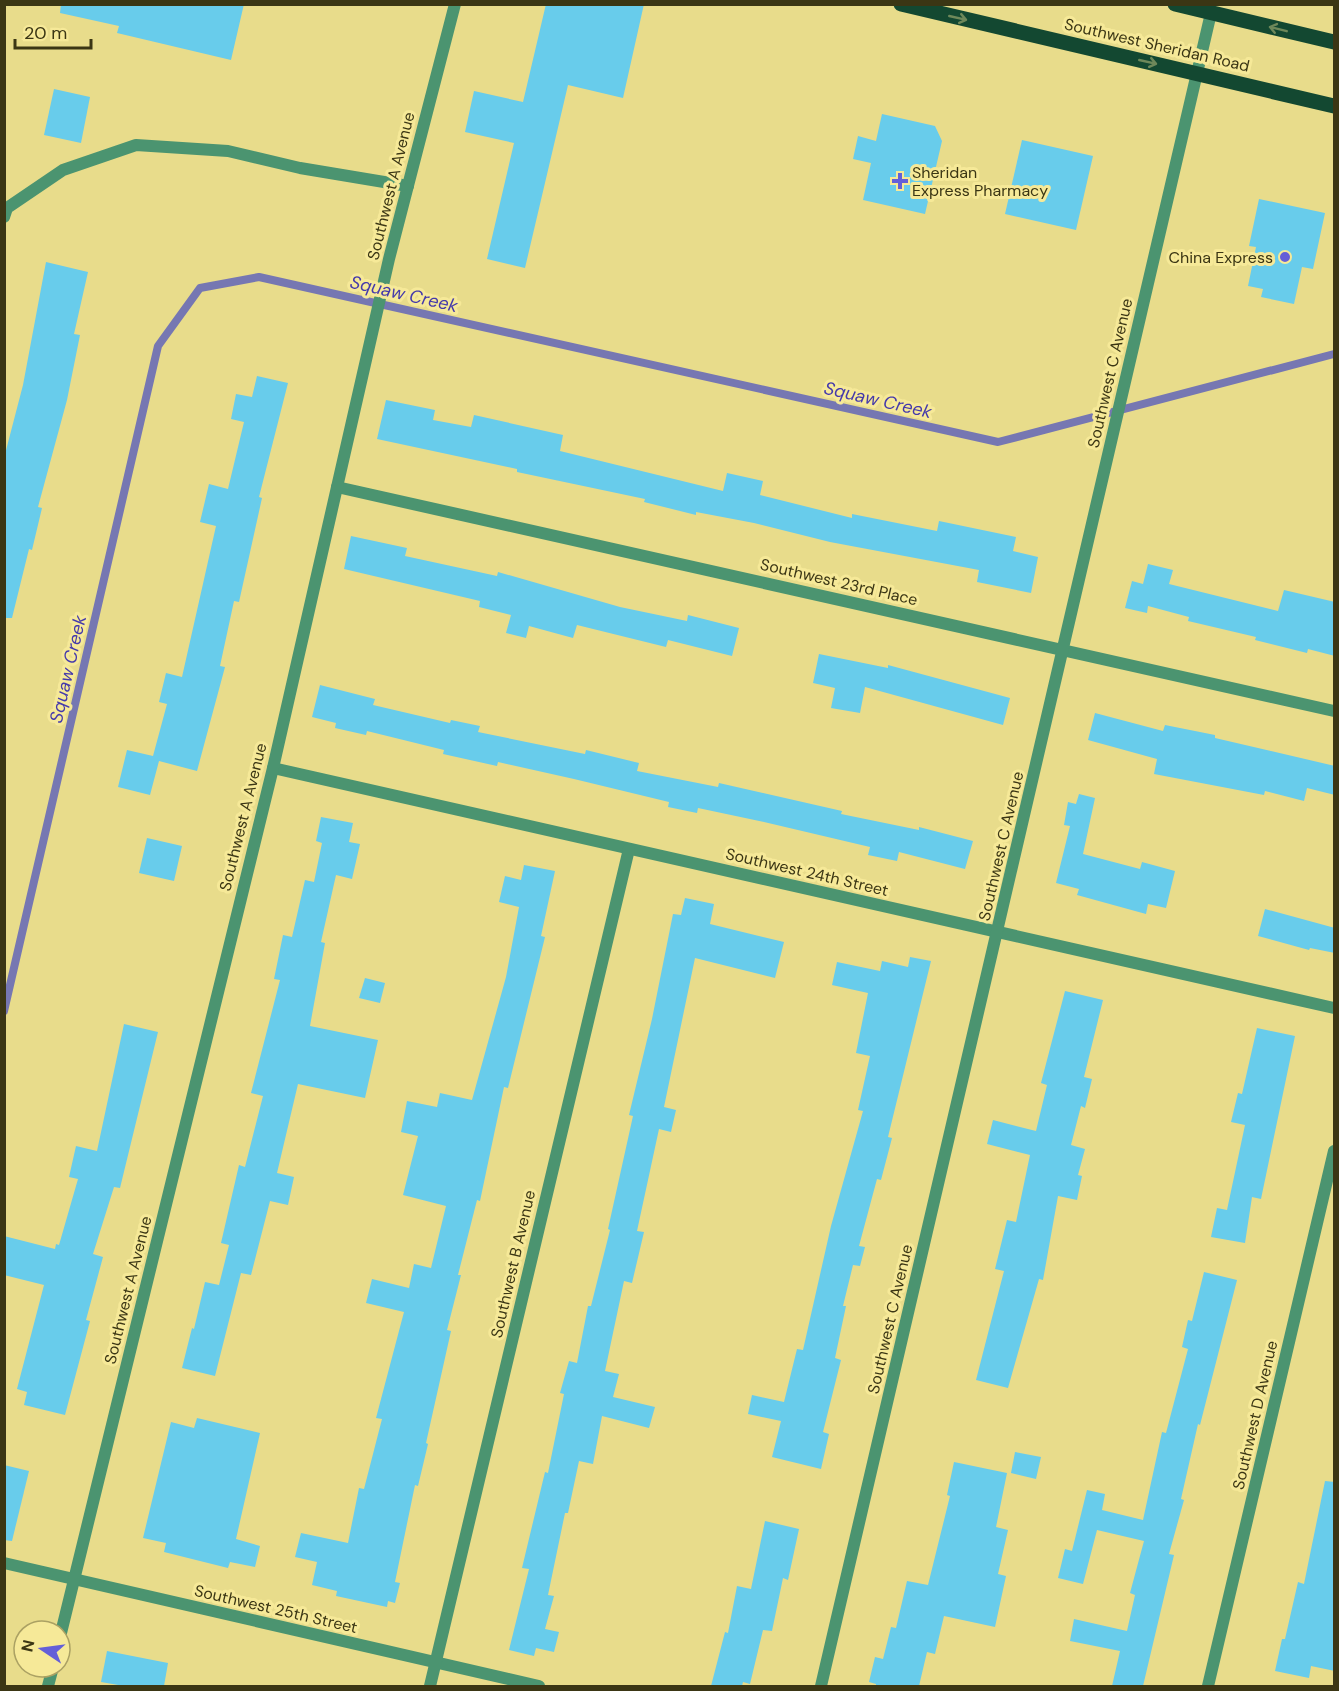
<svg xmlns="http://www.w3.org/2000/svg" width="1339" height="1691" font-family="'DM Sans',sans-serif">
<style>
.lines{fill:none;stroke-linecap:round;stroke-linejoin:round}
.stream{stroke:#7677b2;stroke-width:8}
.building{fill:#68cceb}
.street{stroke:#4b9470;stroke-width:12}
.primary{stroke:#134831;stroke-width:15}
.oneway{stroke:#6e885a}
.poi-dot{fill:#645fd8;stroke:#f6e998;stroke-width:2}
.labels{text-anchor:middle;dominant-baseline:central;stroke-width:6;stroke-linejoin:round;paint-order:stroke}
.street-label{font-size:16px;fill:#3b3614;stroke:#f6e998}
.poi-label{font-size:16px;fill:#3b3614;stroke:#f6e998;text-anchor:start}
.water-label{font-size:18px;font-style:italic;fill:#453aab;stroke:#f6e998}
</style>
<rect width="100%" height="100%" fill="#e8dc8b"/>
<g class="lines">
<path class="stream" d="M4 1011 158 346 200 288 259 277 998 442 1334 354"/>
</g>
<g class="building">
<path d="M61 4H244L231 60 117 33 119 26 60 13Z"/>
<path d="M546 4H644L623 98 568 85 525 268 487 259 514 143 465 132 474 91 523 102Z"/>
<path d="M54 89 90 97 81 143 44 135Z"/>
<path d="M882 114 935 126 942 141 925 214 863 200 871 163 853 159 858 136 876 141Z"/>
<path d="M1022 140 1093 156 1076 230 1005 214Z"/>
<path d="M1259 199 1325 213 1313 269 1302 267 1294 304 1261 297 1263 289 1248 286 1256 247 1249 246Z"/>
<path d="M46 262 88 272 74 334 80 335 67 400 38 507 42 508 32 550 29 549 12 618H4V458L23 385Z"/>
<path d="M257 376 288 383 259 497 262 498 239 602 234 601 220 666 225 667 197 771 159 761 150 795 118 787 127 750 153 756 167 704 159 702 166 673 182 677 216 526 200 522 209 484 228 489 244 422 231 419 236 394 252 397Z"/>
<path d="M386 400 435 410 433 420 471 427 474 415 563 435 560 451 723 491 727 473 763 481 760 495 852 518V514L937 531 939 521 1016 537 1013 551 1038 557 1031 593 977 582 979 570 830 542 754 523 696 512V515L644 502 645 499 517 472V469L377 439Z"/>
<path d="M351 536 407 548 405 556 497 576 498 572 620 607 687 621 688 615 739 628 732 656 668 640 666 647 577 625 573 638 529 626 526 638 506 633 511 615 479 607 480 601 344 569Z"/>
<path d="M1148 564 1173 570 1169 584 1278 611 1284 590 1335 602V656L1308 649 1307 653 1255 640 1256 637 1188 621 1189 617 1148 606 1147 613 1125 608 1132 581 1143 584Z"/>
<path d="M819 654 888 668V665L1010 698 1003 725 865 687 860 713 831 708 835 688 813 683Z"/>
<path d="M320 685 375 699 373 705 450 723 451 720 480 726 478 732 585 754 586 750 639 763 637 771 718 787 719 783 842 811 841 814 919 830V827L973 841 965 869 899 852 897 861 868 855 870 847 764 822 698 808 697 813 668 807 669 802 574 779 498 762 497 766 443 754 444 750 367 731 366 735 335 728 336 723 312 717Z"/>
<path d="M1095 713 1163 731 1165 725 1215 735V738L1335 766V795L1307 788 1304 801 1265 791 1264 795 1154 774 1157 759 1088 740Z"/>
<path d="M1079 794 1095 798 1083 854 1140 869 1142 862 1175 871 1166 908 1148 904 1146 914 1077 895 1079 889 1056 883 1070 826 1064 825 1068 802 1076 804Z"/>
<path d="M321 817 353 823 349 842 360 844 352 879 336 875 321 942 325 943 310 1026 378 1040 365 1098 298 1084 277 1173 294 1177 288 1205 270 1201 251 1275 241 1273 215 1376 182 1368 192 1328 194 1329 205 1282 219 1285 229 1245 221 1243 239 1165 245 1167 263 1096 251 1093 280 980 274 979 283 935 292 937 305 880 314 882 322 843 316 841Z"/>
<path d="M147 838 182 846 174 881 139 873Z"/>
<path d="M524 865 555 871 541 936 545 937 508 1088 504 1087 480 1201 477 1200 458 1275H461L447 1330 451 1331 426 1443 428 1444 418 1486 415 1485 395 1582 400 1583 395 1603 388 1601 387 1607 336 1596 337 1591 312 1585 317 1562 295 1557 301 1533 348 1543 359 1488 364 1489 382 1419 376 1418 404 1312 366 1303 372 1279 409 1288 414 1264 431 1268 446 1206 403 1195 418 1136 401 1132 407 1101 437 1107 440 1093 472 1100 506 977 519 907 499 902 505 876 521 880Z"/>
<path d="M685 898 714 904 710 924 784 942 775 978 695 958 664 1107 676 1110 671 1132 659 1129 637 1231 644 1232 632 1283 624 1281 605 1371 619 1374 613 1397 655 1407 649 1428 602 1416 593 1464 579 1461 568 1513H565L548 1595 554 1596 545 1629 559 1632 554 1652 536 1648 534 1656 509 1650 529 1569 522 1568 545 1472 548 1473 564 1394 560 1393 569 1361 577 1363 588 1306H591L610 1230 608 1229 633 1116 629 1115 652 1019 673 914 681 915Z"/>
<path d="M1265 909 1335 928V953L1310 948 1309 950 1258 936Z"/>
<path d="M910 957 931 961 888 1137 892 1138 881 1180 877 1179 859 1246 865 1247 860 1266 853 1265 843 1306H846L835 1358 841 1360 823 1432 829 1434 821 1469 772 1457 781 1421 748 1414 752 1395 784 1402 797 1349 803 1350 831 1226 863 1111 858 1110 870 1056 856 1053 868 993 832 985 837 962 880 971 882 961 908 967Z"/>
<path d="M365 978 385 983 380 1003 359 998Z"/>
<path d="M1065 991 1103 1000 1084 1077 1092 1079 1085 1108 1081 1106 1071 1145 1085 1149 1078 1175 1082 1176 1077 1200 1058 1196 1043 1280 1039 1279 1008 1388 976 1380 1004 1271 995 1269 1007 1220 1016 1222 1030 1155 987 1144 993 1120 1036 1131 1047 1085 1041 1083Z"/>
<path d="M124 1024 158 1032 120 1188 114 1187 93 1254 103 1257 86 1320 90 1321 65 1415 24 1405 27 1392 17 1389 44 1285 4 1275V1236L55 1249 56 1244 59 1245 78 1179 69 1177 76 1146 97 1151Z"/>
<path d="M1257 1028 1295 1036 1261 1199 1252 1197 1245 1243 1211 1237 1217 1208 1227 1210 1245 1125 1231 1122 1238 1093 1242 1094Z"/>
<path d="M1204 1272 1237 1280 1200 1425 1198 1424 1181 1499 1184 1500 1169 1554 1174 1555 1143 1686H1112L1120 1651 1070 1641 1074 1619 1127 1631 1135 1595 1130 1593 1144 1541 1097 1530 1083 1584 1058 1578 1065 1549 1072 1551 1087 1490 1105 1494 1102 1510 1143 1520 1162 1432 1166 1433 1188 1349 1182 1347 1188 1320 1192 1321Z"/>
<path d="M197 1418 260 1433 236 1539 260 1546 255 1567 230 1562 228 1568 164 1552 166 1543 143 1538 171 1422 194 1428Z"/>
<path d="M1015 1452 1041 1457 1036 1479 1011 1473Z"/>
<path d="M954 1462 1007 1473 996 1527 1008 1530 998 1574 1006 1576 995 1627 944 1616 935 1654 927 1652 919 1686H876V1684L869 1682 875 1657 883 1659 891 1627 896 1628 907 1581 928 1585 950 1496 947 1495Z"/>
<path d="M4 1465 29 1471 12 1541 4 1540Z"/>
<path d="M1325 1481 1335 1482V1671L1311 1666 1309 1678 1275 1671 1282 1639H1285L1298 1582 1304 1584Z"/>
<path d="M765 1521 799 1529 788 1580 783 1578 772 1631 763 1630 750 1684 743 1682 742 1686H711L725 1632 728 1633 737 1586 751 1589Z"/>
<path d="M107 1651 168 1663 164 1686H124L101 1682Z"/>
</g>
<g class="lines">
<g class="street">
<path d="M4 217 7 208 63 170 136 145 228 151 300 168 408 186"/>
<path d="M337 487 1334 711"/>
<path d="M273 768 1334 1008"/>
<path d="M4 1563 539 1686"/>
<path d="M60 1637 273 768 389 259 455 4"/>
<path d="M48 1686 53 1667"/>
<path d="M430 1686 629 849"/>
<path d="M821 1686 1211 13"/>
<path d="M1208 1686 1334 1151"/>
</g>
<g class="primary">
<path d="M901 4 1334 106"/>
<path d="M1175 4 1334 42"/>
</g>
</g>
<defs><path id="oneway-shaft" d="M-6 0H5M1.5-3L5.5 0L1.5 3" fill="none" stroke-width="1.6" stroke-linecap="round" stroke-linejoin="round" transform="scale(1.5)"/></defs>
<g class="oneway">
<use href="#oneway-shaft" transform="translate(958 18) rotate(13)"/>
<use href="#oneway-shaft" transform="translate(1278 29) rotate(-166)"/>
<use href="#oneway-shaft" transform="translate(1148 62) rotate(13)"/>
</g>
<g class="poi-dot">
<path d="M897 172h6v6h6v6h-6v6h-6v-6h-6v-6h6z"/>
<circle cx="1285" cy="257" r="6"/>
</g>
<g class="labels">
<g class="street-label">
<text transform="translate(1157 45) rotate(13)">Southwest Sheridan Road</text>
<text transform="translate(391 186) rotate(-76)">Southwest A Avenue</text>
<text transform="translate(1110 373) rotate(-77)">Southwest C Avenue</text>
<text transform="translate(839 582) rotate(13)">Southwest 23rd Place</text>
<text transform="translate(243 817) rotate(-76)">Southwest A Avenue</text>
<text transform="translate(1001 846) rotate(-77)">Southwest C Avenue</text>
<text transform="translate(807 872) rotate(13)">Southwest 24th Street</text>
<text transform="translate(513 1264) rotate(-77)">Southwest B Avenue</text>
<text transform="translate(128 1290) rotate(-76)">Southwest A Avenue</text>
<text transform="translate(890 1319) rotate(-77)">Southwest C Avenue</text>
<text transform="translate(1255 1415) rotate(-77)">Southwest D Avenue</text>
<text transform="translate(276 1609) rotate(13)">Southwest 25th Street</text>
</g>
<g class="poi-label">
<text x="912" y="172">Sheridan<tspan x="912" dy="18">Express Pharmacy</tspan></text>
<text x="1273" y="257" text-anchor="end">China Express</text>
</g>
<g class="water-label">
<text transform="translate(404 294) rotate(13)">Squaw Creek</text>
<text transform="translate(878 400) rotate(13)">Squaw Creek</text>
<text transform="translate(68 669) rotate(-77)">Squaw Creek</text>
</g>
</g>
<rect width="1339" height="1691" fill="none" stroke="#3b3614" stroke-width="12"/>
<g transform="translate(42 1649) rotate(283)"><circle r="28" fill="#f6e998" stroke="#aba163" stroke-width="1.5"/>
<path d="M0-4.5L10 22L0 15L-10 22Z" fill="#645fd8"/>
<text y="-9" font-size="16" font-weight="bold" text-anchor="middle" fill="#3b3614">N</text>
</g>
<path d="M15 39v9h76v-9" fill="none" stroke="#3b3614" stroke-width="3"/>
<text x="24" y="39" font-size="18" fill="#3b3614" stroke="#f6e998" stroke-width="4.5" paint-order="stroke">20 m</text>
</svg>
